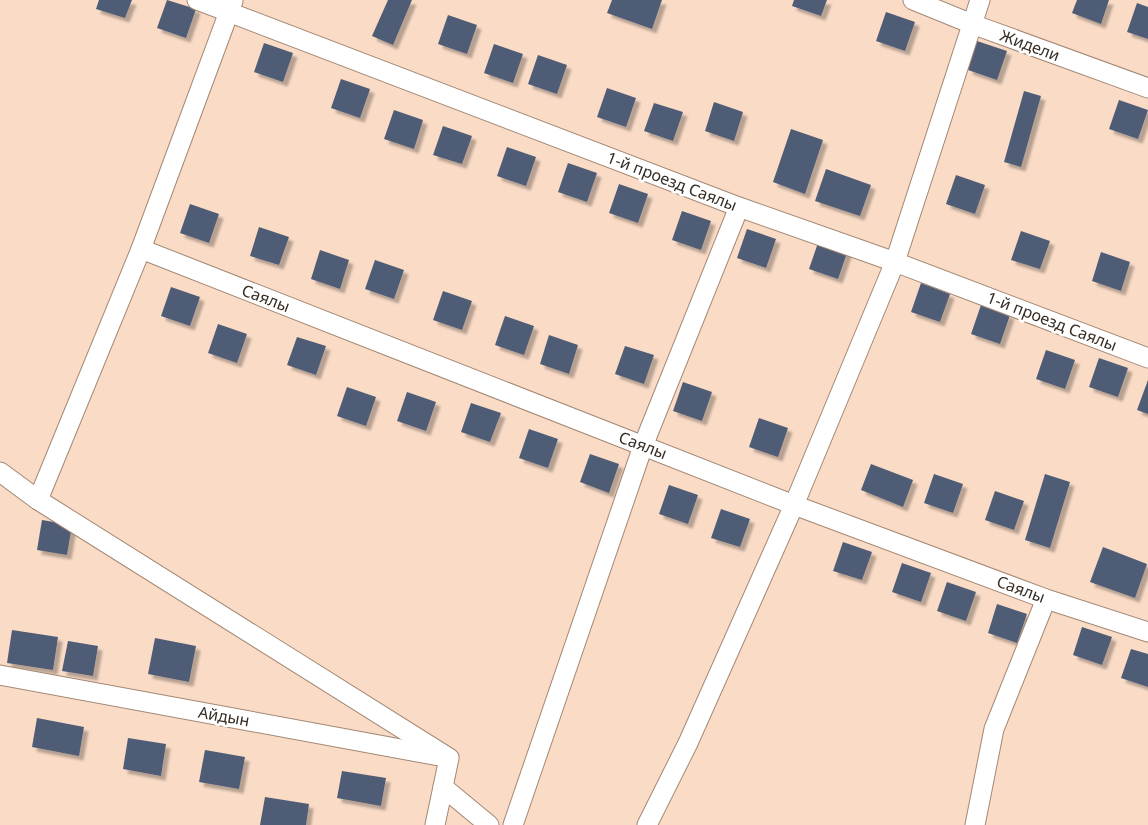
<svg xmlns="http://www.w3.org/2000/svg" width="1148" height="825" font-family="'Noto Sans',sans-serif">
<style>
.building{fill:#505c75;filter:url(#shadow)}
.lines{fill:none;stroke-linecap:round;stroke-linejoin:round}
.minor-casing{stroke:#a38874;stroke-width:21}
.minor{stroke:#fff;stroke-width:19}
.labels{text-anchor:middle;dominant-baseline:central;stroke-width:5;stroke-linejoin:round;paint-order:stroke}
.street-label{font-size:16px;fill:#372c23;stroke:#fff}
</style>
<defs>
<filter id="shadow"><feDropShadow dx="4.5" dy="4.5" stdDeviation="1" flood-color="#0004"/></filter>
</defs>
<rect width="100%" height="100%" fill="#f9dbc6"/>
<g class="building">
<path d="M99 0H132L125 18 96 9Z"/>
<path d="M167 0 196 9 186 38 157 28Z"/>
<path d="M388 0H412L393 45 372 36Z"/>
<path d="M612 0H662L652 29 607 13Z"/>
<path d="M794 0H827L821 16 792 6Z"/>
<path d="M1077 0H1109L1101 24 1072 13Z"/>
<path d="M1137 3 1148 7V39L1127 32Z"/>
<path d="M886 12 915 22 905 51 876 41Z"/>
<path d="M448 15 477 25 467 54 438 44Z"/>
<path d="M977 41 1007 51 997 80 968 70Z"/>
<path d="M264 43 293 53 283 82 254 72Z"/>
<path d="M494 44 523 54 513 83 484 73Z"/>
<path d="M538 55 567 65 557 94 528 84Z"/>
<path d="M341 79 370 89 360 118 331 108Z"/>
<path d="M607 88 636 98 626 127 597 117Z"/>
<path d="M1024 91 1041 96 1021 167 1004 162Z"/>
<path d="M1119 100 1148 110 1138 139 1109 129Z"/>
<path d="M714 102 743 112 734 141 705 131Z"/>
<path d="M654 103 683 112 673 141 644 131Z"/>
<path d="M394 110 423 120 414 149 384 139Z"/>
<path d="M443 126 472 136 462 164 433 155Z"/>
<path d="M791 129 823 140 805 194 773 182Z"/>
<path d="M507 147 536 157 526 186 497 176Z"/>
<path d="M568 163 597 173 587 202 558 192Z"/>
<path d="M826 169 871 185 860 216 815 201Z"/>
<path d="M956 175 985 185 975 214 946 204Z"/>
<path d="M619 184 648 194 638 223 609 213Z"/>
<path d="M190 204 219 214 209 243 180 233Z"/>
<path d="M682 211 711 221 701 250 672 240Z"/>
<path d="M259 227 289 237 279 265 250 256Z"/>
<path d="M747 229 776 239 766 268 737 258Z"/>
<path d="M1021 231 1050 241 1040 269 1011 260Z"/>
<path d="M819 240 848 250 838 279 809 269Z"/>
<path d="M320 250 349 260 340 289 311 279Z"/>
<path d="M1101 252 1130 262 1121 291 1092 281Z"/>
<path d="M375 260 404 270 394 299 365 289Z"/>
<path d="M921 283 950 294 940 322 911 312Z"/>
<path d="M171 287 200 297 190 326 161 316Z"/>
<path d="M443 291 472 301 462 330 433 320Z"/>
<path d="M981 305 1010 315 1000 344 971 334Z"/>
<path d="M505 316 534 326 524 355 495 345Z"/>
<path d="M218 324 247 334 237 363 208 353Z"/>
<path d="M549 335 578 345 569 374 540 364Z"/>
<path d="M297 337 326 346 316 375 287 365Z"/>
<path d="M625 346 654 355 644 384 615 374Z"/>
<path d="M1046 350 1075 360 1065 389 1036 379Z"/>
<path d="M1099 358 1128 368 1118 397 1089 387Z"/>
<path d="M1148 380V414L1137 410Z"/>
<path d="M683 382 712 392 702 421 673 411Z"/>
<path d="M347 387 376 397 366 426 337 416Z"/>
<path d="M407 392 436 402 426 431 397 421Z"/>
<path d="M471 403 501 413 490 442 461 432Z"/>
<path d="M759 418 788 428 778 457 749 447Z"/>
<path d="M529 429 558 439 548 468 519 458Z"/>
<path d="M590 454 619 464 609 493 580 482Z"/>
<path d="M871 464 913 480 903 507 861 490Z"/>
<path d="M934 474 963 484 953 513 924 503Z"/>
<path d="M1045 474 1070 482 1050 548 1025 540Z"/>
<path d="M669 485 698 495 688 524 659 514Z"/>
<path d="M995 491 1024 501 1014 530 985 520Z"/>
<path d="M721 509 750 519 740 547 711 538Z"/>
<path d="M42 520 72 525 67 555 37 550Z"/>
<path d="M843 542 872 552 862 580 833 571Z"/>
<path d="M1103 547 1147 564 1135 598 1090 582Z"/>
<path d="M902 563 931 573 921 602 892 592Z"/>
<path d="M947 582 976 592 966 621 937 611Z"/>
<path d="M997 604 1027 614 1017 643 988 633Z"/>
<path d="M1082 627 1112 637 1102 665 1073 655Z"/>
<path d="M12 630 58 637 53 670 7 663Z"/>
<path d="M155 638 196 646 189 682 148 674Z"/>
<path d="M68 641 98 646 93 676 62 671Z"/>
<path d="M1131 649 1148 654V687L1121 678Z"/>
<path d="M37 718 84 727 79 756 32 747Z"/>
<path d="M128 738 166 744 161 776 123 769Z"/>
<path d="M205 750 245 757 239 789 199 782Z"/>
<path d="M342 771 386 778 381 806 337 798Z"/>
<path d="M265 797 309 804 306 825H260Z"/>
</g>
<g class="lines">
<defs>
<g id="minor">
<path d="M197 0 739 207 895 262 1148 358"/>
<path d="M913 0 972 24 1148 88"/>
<path d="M141 249 794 505 1046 599 1148 632"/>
<path d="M0 472 38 500 449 758 443 787 489 825"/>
<path d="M38 500 141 249 233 1"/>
<path d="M0 675 439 756"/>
<path d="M435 825 443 787"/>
<path d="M513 825 643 446 739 207"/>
<path d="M647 825 688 743 794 505 895 262 980 0"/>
<path d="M975 825 994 729 1046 599"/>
</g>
</defs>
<use href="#minor" class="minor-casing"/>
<use href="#minor" class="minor"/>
</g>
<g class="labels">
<g class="street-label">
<text transform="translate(1030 45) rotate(20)">Жидели</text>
<text transform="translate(672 181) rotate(21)">1-й проезд Саялы</text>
<text transform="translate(266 298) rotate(21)">Саялы</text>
<text transform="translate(1052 321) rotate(21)">1-й проезд Саялы</text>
<text transform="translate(643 445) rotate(21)">Саялы</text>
<text transform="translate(1021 589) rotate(20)">Саялы</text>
<text transform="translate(224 716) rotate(10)">Айдын</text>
</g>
</g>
</svg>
